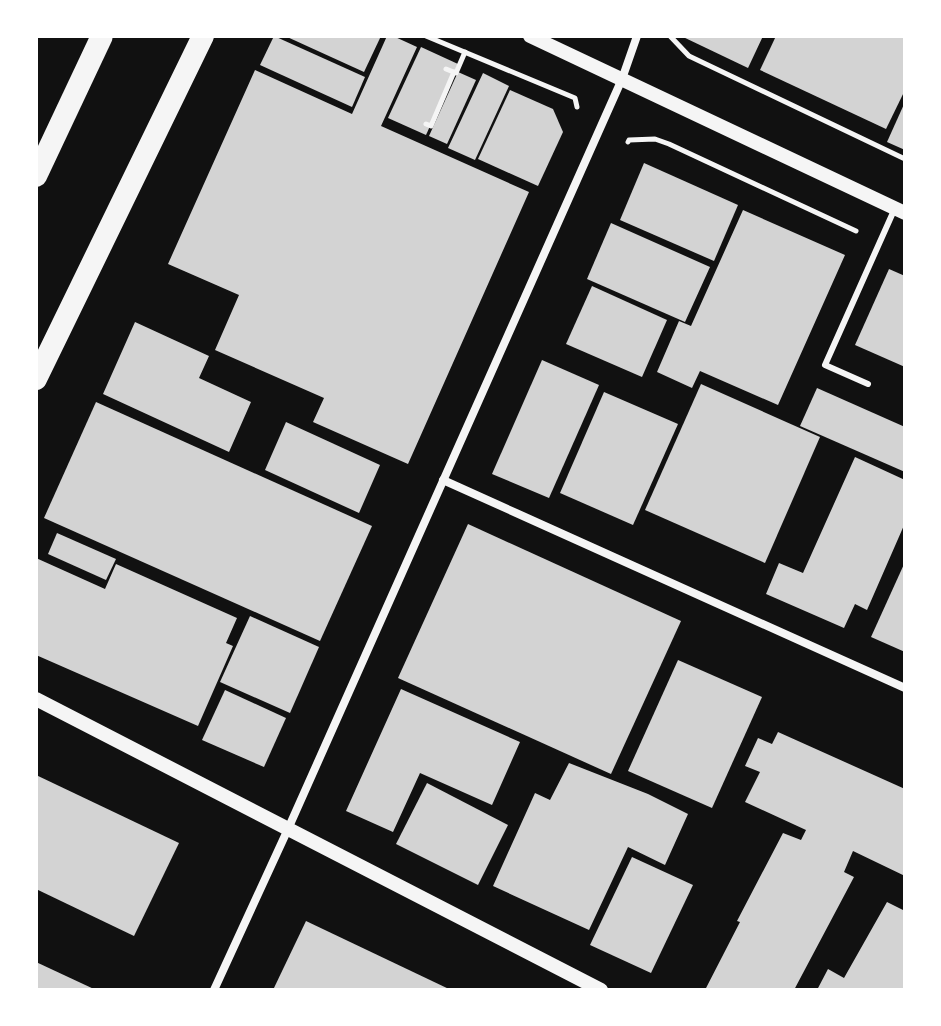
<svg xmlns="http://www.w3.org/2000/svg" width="941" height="1026" font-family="Raleway,sans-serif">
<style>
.building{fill:#d3d3d3}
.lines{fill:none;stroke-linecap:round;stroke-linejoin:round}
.path{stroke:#f5f5f5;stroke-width:5}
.service{stroke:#f5f5f5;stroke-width:6}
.minor{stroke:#f5f5f5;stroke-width:8}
.tertiary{stroke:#f5f5f5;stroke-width:14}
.trunk{stroke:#f5f5f5;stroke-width:22}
</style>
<rect width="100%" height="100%" fill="#111"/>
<g class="building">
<path d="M274 36 365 77 352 107 260 65Z"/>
<path d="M285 36H381L364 72Z"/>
<path d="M387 36H393L417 47 381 126 529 192 408 464 313 422 324 398 215 350 239 295 168 264 255 70 352 114Z"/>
<path d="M681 36H763L748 68Z"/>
<path d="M776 36H905V90L886 129 760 70Z"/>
<path d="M421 47 458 64 426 135 388 118Z"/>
<path d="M458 72 476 80 447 144 429 136Z"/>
<path d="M483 73 509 86 475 160 448 148Z"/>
<path d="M510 90 553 109 563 132 538 186 478 159Z"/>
<path d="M905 102V150L887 142Z"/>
<path d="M644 163 738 205 714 261 620 220Z"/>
<path d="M743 210 845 255 778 405 700 371 692 388 657 372 679 321 691 326Z"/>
<path d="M611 223 710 267 685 322 587 279Z"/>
<path d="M889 269 905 276V367L855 345Z"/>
<path d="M592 286 667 320 642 377 566 344Z"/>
<path d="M135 322 209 356 199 378 251 402 229 452 103 394Z"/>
<path d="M542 360 599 385 549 498 492 474Z"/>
<path d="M701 384 820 437 765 563 645 510Z"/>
<path d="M817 388 905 427V472L800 426Z"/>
<path d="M604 392 678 424 633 525 560 493Z"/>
<path d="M96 402 372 526 320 641 44 518Z"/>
<path d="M286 422 380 465 359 513 265 470Z"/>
<path d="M855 457 905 480V523L867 610 855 604 844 628 766 594 779 563 803 573Z"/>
<path d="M468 524 681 621 611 774 398 678Z"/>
<path d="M57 533 116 559 106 580 48 554Z"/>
<path d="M36 558 105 589 116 564 237 618 226 643 233 646 198 726 36 655Z"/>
<path d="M905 562V652L871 637Z"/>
<path d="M250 616 319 647 290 713 220 682Z"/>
<path d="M678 660 762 697 712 808 628 771Z"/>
<path d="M401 689 520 742 492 805 420 773 393 832 346 811Z"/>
<path d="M225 690 286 718 264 767 202 740Z"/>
<path d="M778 732 905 789V876L853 851 844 872 854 877 794 990H705L740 922 737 921 783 833 801 840 806 830 745 802 760 772 745 766 758 738 772 744Z"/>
<path d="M569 763 648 794 688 814 665 865 628 847 589 930 493 886 535 793 550 800Z"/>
<path d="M36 775 179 843 134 936 36 889Z"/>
<path d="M427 783 508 825 478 885 396 844Z"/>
<path d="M632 857 693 885 651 973 590 945Z"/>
<path d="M887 902 905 911V990H817L828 969 844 978Z"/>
<path d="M306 921 451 990H273Z"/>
<path d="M36 962 96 990H36Z"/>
</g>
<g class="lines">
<g class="path">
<path d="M426 36 575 98 577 107"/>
<path d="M670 36 689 56 905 159"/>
<path d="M446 69 456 73 465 52"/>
<path d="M426 124 431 126 454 72"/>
<path d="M628 142 629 140 655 139 669 144 856 231"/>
</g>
<path class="service" d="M868 384 825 365 895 208"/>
<g class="minor">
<path d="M443 480 905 688"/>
<path d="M214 990 288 829 622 79 637 36"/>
</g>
<g class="tertiary">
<path d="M530 36 905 213"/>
<path d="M36 699 601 990"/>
</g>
<g class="trunk">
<path d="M36 176 102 36"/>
<path d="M36 379 203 36"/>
</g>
</g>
<rect width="941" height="1026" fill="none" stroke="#ffffff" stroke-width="76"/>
</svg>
